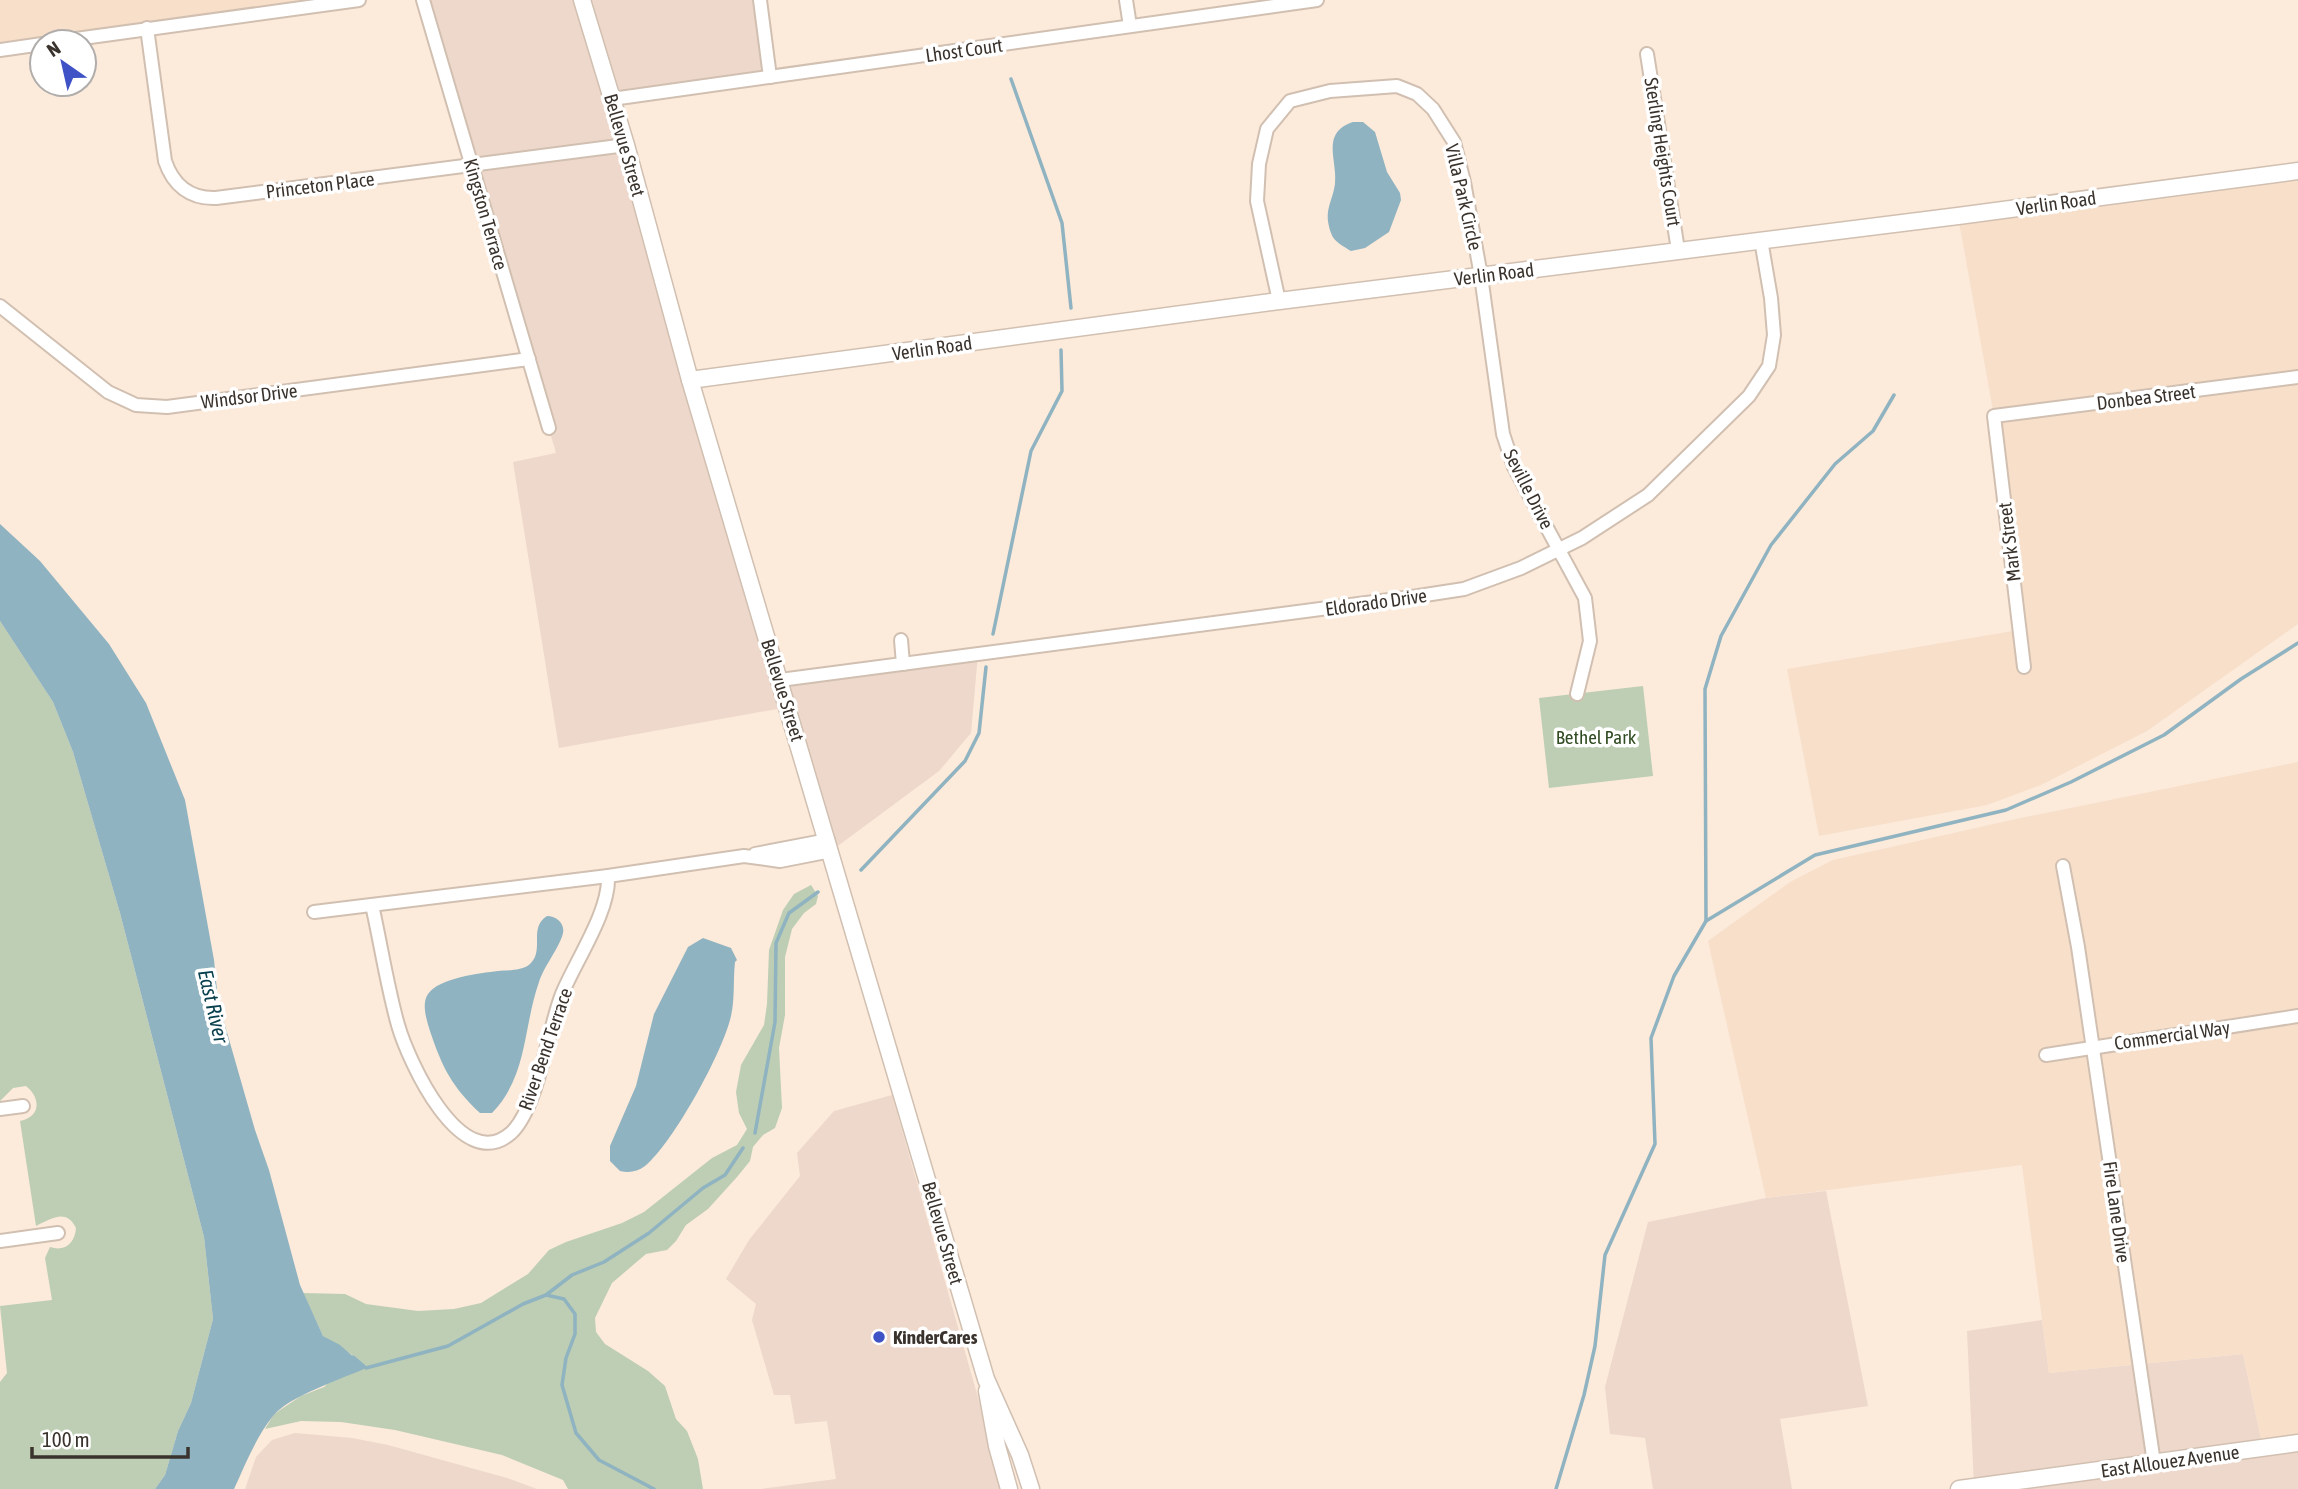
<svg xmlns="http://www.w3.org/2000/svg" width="2298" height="1489" font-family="'Asap Condensed',sans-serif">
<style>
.commercial{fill:#eed8cb}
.built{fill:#f7dfca}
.green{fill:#bdceb4}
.water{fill:#8fb3c0}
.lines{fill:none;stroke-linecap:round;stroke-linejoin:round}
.stream{stroke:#8fb3c0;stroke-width:3.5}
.minor-casing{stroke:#d1c0b1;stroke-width:16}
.tertiary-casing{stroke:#d1c0b1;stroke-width:19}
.minor{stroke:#fff;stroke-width:12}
.tertiary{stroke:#fff;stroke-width:16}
.poi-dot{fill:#3f53c6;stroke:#fff;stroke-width:2.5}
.labels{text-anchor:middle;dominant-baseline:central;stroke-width:7;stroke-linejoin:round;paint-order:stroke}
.street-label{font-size:19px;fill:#3a332d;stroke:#fff}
.park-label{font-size:19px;fill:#314c22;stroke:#fff}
.poi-label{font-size:19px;font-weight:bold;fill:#3a332d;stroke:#fff;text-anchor:start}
.water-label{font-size:21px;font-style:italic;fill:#0a414f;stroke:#fff}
</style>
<rect width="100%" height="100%" fill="#fceadb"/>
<g class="commercial">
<path d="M423 0H760L770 77 613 99 780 680 978 654 971 733 939 771 831 851 788 707 559 748 513 462 556 453Z"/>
<path d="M892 1095 1004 1489H761L836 1479 827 1421 795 1424 790 1395H774L752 1320 756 1304 726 1279 749 1240 800 1176 797 1153 834 1111Z"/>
<path d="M1826 1191 1868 1406 1780 1419 1792 1489H1653L1645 1438 1610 1434 1605 1387 1648 1222 1766 1198Z"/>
<path d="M2042 1320 2049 1373 2243 1354 2263 1448 2298 1443V1489H1959L1974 1486 1967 1331Z"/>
<path d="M295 1433 352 1438 388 1445 507 1478 537 1489H245L256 1457 272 1440Z"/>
</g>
<g class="built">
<path d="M0 0H331L42 42 0 50Z"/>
<path d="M2298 171V624L2147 731 2041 785 1987 805 1819 836 1787 669 2019 630 1994 416 1958 216Z"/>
<path d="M2298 762V1443L2263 1448 2243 1354 2049 1373 2022 1165 1766 1198 1708 941 1790 882 1833 860 2016 819Z"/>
</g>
<g class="green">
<path d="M0 621 53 702 73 752 120 913 204 1237 213 1319 191 1403 178 1431 165 1475 155 1489H0V1382L7 1373 0 1306 52 1300 45 1258 50 1247C65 1252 75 1243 76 1228 66 1208 51 1219 36 1226L20 1121C41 1117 41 1098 26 1086L13 1088 0 1101Z"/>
<path d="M1643 686 1653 776 1549 788 1539 698Z"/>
<path d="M811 885 818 896 816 904 804 913 792 929 785 957V1015L779 1048 782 1108 775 1128 763 1135 753 1147 750 1161 737 1177 708 1209 686 1225 676 1241 667 1250 646 1254 612 1283 595 1318 596 1332 605 1344 648 1371 665 1386 676 1419 687 1431 698 1459 703 1489H568L563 1480 502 1455 395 1430 341 1422 301 1421 265 1429 274 1414 301 1396 324 1387 355 1357 323 1336 303 1293 345 1294 366 1304 418 1311 454 1309 481 1303 528 1274 549 1250 566 1242 622 1223 644 1212 712 1158 737 1145 747 1129 739 1113 736 1092 741 1065 764 1025 767 1004 769 950 783 910 794 894Z"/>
</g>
<g class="water">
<path d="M1353 122H1363L1375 132 1387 172 1400 193 1401 200 1389 232 1365 248 1351 251C1343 246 1334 242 1331 233 1323 210 1332 204 1335 184 1338 160 1320 133 1353 122Z"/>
<path d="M0 524 40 561 109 644 146 703 185 800 214 960 218 1001 255 1130 269 1170 300 1285 323 1336 340 1345 366 1368C342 1379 289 1396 273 1416 256 1437 245 1465 234 1489H155L165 1475 178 1431 191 1403 213 1319 204 1237 120 913 73 752 53 702 0 621Z"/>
<path d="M547 916C556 916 565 923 563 933 560 947 544 966 539 982 523 1027 528 1076 492 1113H480C452 1087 442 1067 430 1031 427 1021 421 1004 428 994 439 978 480 973 498 971 508 970 522 971 530 964 545 950 528 928 547 916Z"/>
<path d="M703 938 731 948 737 960 735 962C733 980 735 999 731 1016 723 1052 673 1143 645 1166 637 1172 629 1173 620 1171L610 1161V1146L636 1086 654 1014 688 947Z"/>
</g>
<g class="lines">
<g class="stream">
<path d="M1011 79 1062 223 1071 308"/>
<path d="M993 634 1031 451 1062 391 1061 350"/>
<path d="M861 870 965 761 979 733 986 667"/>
<path d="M1706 921 1705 689 1721 636 1771 545 1835 464 1873 431 1894 395"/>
<path d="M755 1133 775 1022 776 943 789 913 818 892"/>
<path d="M546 1295 572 1275 604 1262 649 1233 703 1188 725 1175 743 1148"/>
<path d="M353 1357 366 1368 448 1346 523 1304 546 1295 564 1299 575 1314V1334L566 1358 562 1385 576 1433 599 1460 654 1489"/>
<path d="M1556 1489 1584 1395 1595 1346 1605 1255 1655 1144 1651 1038 1674 976 1706 921 1815 855 2006 810 2071 782 2164 735 2241 679 2298 643"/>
</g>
<defs>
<g id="minor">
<path d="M423 0 549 428"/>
<path d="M760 0 770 77"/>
<path d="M1126 0 1130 26"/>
<path d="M147 28 165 161C173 185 190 199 216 198L626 145"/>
<path d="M54 42 359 0"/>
<path d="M0 50 42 44"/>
<path d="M1647 54 1678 250"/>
<path d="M612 99 1317 0"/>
<path d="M1279 301 1257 201 1259 164 1267 129 1290 101 1330 91 1397 86 1417 94 1433 109 1454 142 1464 182 1481 276 1503 434 1514 467 1585 598 1590 641 1577 694"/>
<path d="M0 306 108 392 136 405 167 407 529 359"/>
<path d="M901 640 903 664"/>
<path d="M2024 667 1994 416 2298 377"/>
<path d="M780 680 1412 597 1464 589 1521 568 1582 538 1648 495 1749 396 1769 366 1774 335 1771 298 1761 240"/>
<path d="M755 854 828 840"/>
<path d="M2063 866 2078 947 2154 1463"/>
<path d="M372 905C381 945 387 986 398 1025 408 1060 461 1177 511 1133 538 1108 548 1029 562 994 576 960 610 911 608 876"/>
<path d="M314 912 608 876 744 856 780 861 831 851"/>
<path d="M2046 1055 2298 1016"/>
<path d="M0 1109 23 1106"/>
<path d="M0 1241 58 1233"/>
</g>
<g id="tertiary">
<path d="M582 0 626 145 690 380 986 1379 1020 1455 1031 1489"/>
<path d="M690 380 1279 301 1958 216 2298 171"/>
<path d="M987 1391 997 1446 1009 1489"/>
<path d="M1959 1489 2298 1443"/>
</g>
</defs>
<use href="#minor" class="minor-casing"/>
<use href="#tertiary" class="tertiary-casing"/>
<use href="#minor" class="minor"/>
<use href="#tertiary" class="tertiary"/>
</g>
<circle class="poi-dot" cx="879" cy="1337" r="7"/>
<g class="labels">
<g class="street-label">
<text transform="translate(964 50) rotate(-8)">Lhost Court</text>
<text transform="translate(625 145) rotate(74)">Bellevue Street</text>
<text transform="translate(1663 152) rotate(81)">Sterling Heights Court</text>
<text transform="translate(320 185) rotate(-7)">Princeton Place</text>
<text transform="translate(1464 197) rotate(77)">Villa Park Circle</text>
<text transform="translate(2056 203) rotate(-8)">Verlin Road</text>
<text transform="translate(486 214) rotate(74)">Kingston Terrace</text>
<text transform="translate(1494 274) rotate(-7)">Verlin Road</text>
<text transform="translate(932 348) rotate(-8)">Verlin Road</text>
<text transform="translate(249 396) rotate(-7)">Windsor Drive</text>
<text transform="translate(2146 397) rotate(-7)">Donbea Street</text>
<text transform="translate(1529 489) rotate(63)">Seville Drive</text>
<text transform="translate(2009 542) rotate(-97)">Mark Street</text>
<text transform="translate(1376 602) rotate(-8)">Eldorado Drive</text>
<text transform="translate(783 690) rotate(73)">Bellevue Street</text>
<text transform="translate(2172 1035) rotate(-8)">Commercial Way</text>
<text transform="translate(545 1049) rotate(-71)">River Bend Terrace</text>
<text transform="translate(2117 1212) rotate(82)">Fire Lane Drive</text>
<text transform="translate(943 1233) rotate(74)">Bellevue Street</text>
<text transform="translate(2170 1461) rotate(-8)">East Allouez Avenue</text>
</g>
<g class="park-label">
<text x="1596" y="737">Bethel Park</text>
</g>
<g class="poi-label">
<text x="893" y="1337">KinderCares</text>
</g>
<g class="water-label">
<text transform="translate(214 1006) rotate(77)">East River</text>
</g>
</g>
<g transform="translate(63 63) rotate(326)"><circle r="33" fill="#ffffff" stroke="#b0adab" stroke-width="2"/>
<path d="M0-5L12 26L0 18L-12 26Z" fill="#3f53c6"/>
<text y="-10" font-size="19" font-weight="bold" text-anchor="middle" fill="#3a332d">N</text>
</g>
<path d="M32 1447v10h156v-10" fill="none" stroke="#3a332d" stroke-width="3.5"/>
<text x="42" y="1447" font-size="21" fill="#3a332d" stroke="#ffffff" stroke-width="5" paint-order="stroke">100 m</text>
</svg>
